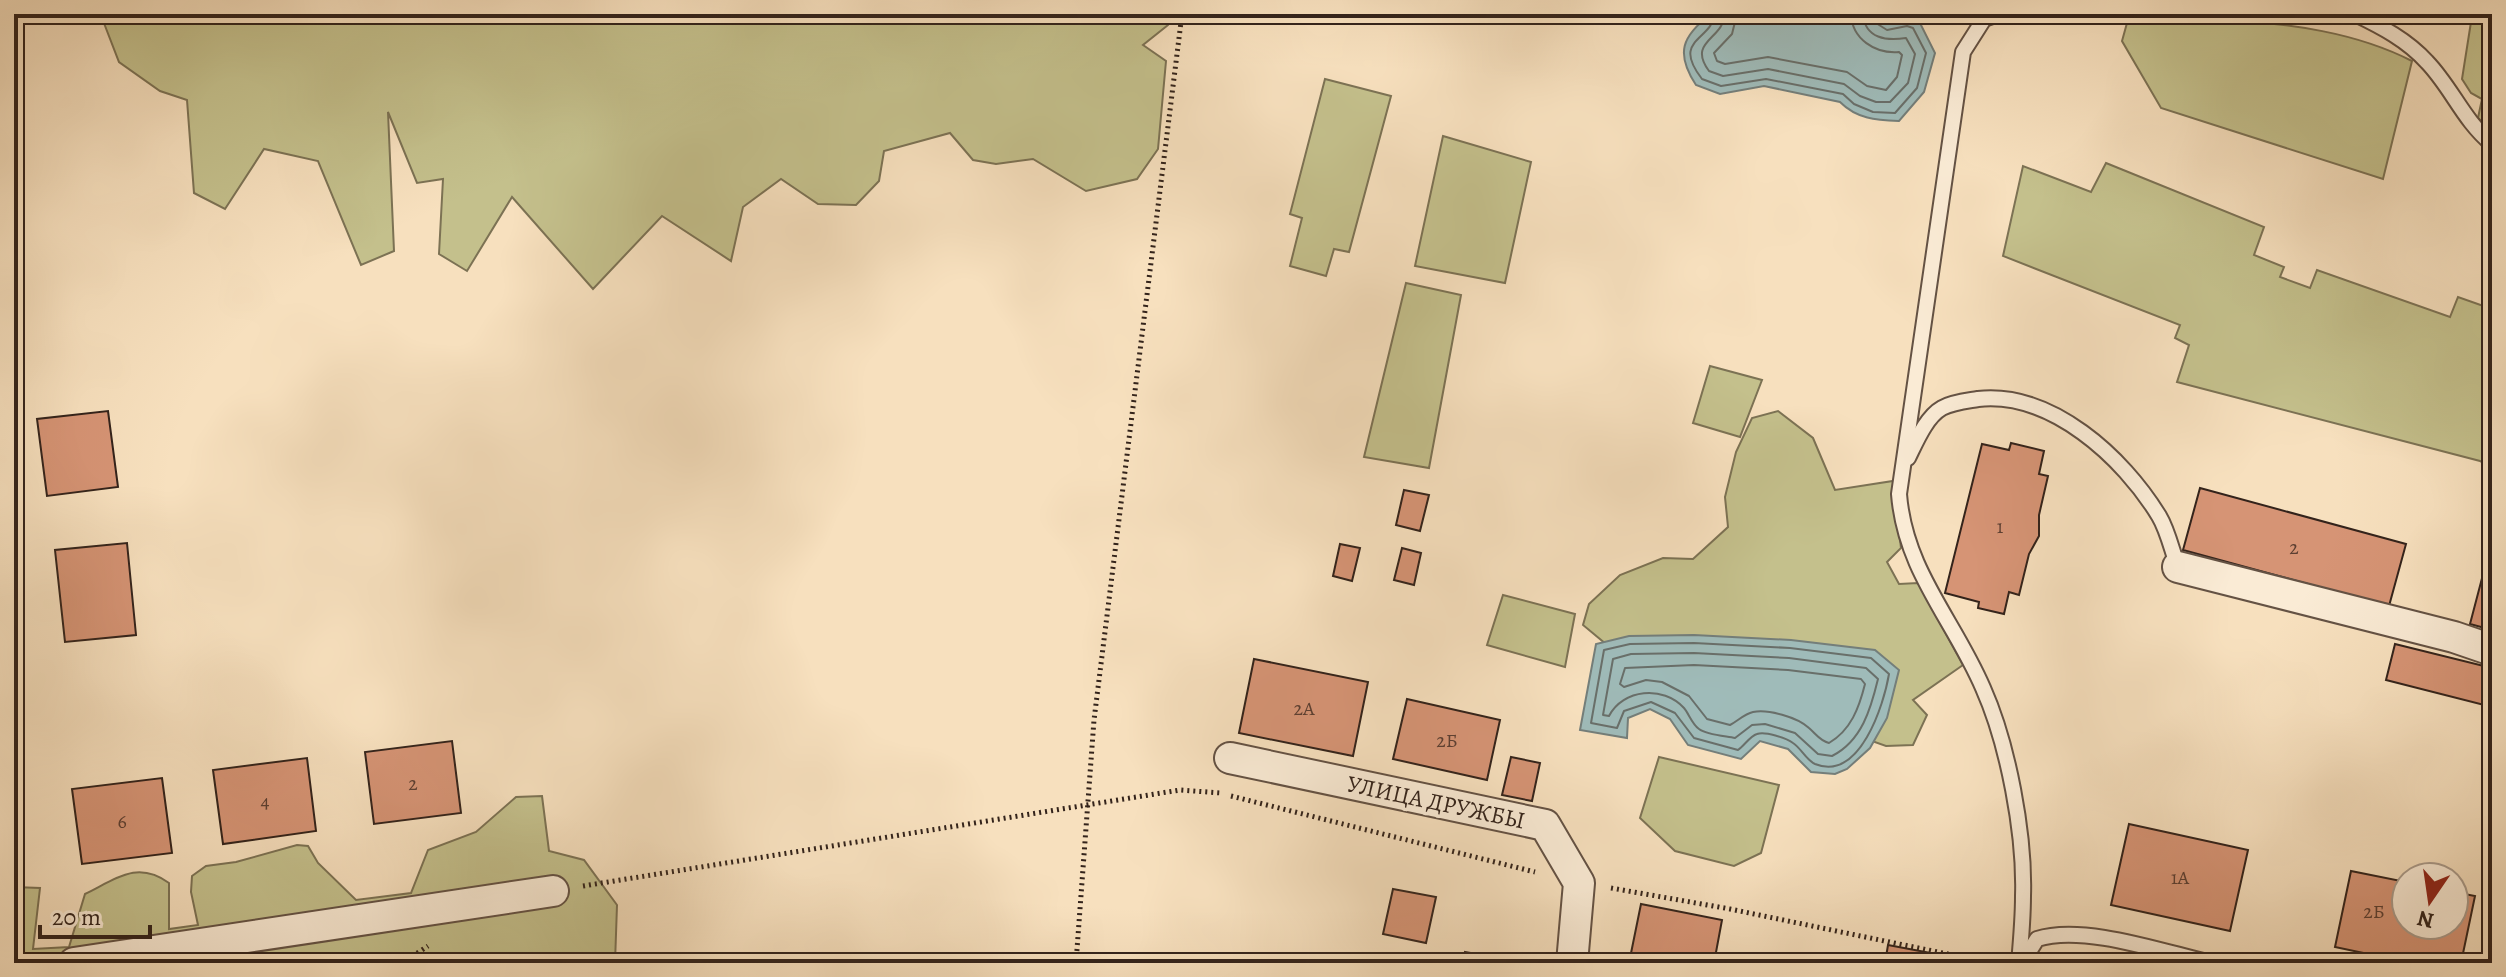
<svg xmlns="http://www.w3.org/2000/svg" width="2506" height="977" font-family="Alegreya,serif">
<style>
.green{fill:#c4c08c;stroke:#7c7254;stroke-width:2}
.water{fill:#9fbbb9;stroke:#747e7a;stroke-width:2}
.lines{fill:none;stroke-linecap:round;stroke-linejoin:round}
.shore{stroke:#696f6a;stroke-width:2}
.building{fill:#d69475;stroke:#33231b;stroke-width:2}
.service-casing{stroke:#645244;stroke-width:18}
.minor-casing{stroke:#645244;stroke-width:34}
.path{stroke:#33231b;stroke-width:5;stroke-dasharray:2 4;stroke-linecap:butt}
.service{stroke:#faebd5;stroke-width:14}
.minor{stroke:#faebd5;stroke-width:30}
.labels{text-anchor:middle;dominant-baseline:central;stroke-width:7;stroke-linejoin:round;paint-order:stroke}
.number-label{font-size:20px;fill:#5c3f32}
.street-label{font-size:24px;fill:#33231b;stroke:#faebd5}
</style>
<rect width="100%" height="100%" fill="#f7e0be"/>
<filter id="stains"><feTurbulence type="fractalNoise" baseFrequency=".0025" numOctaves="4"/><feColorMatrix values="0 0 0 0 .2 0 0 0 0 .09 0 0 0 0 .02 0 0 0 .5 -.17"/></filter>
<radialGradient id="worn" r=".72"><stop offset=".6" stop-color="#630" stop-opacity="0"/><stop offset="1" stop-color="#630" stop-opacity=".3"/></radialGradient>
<g class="green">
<path d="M105 14H1169L1168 25 1143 45 1166 61 1158 149 1137 179 1086 191 1033 159 996 164 973 160 950 133 884 151 879 181 856 205 818 204 781 179 743 207 731 261 662 216 593 289 512 197 467 271 439 254 443 179 417 183 388 112 394 251 361 265 318 161 264 149 225 209 194 193 187 100 160 91 119 62 102 18Z"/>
<path d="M2228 20C2291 24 2355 32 2412 61L2383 179 2161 108 2122 41 2127 23Z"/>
<path d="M2471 22 2492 25V132L2478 118 2482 99 2471 93 2462 79Z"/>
<path d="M1325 79 1391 96 1349 252 1334 249 1326 276 1290 266 1302 218 1290 214Z"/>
<path d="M1443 136 1531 162 1505 283 1415 266Z"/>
<path d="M2106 163 2264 227 2254 255 2284 267 2280 277 2310 288 2317 270 2450 317 2458 297 2492 309V469L2480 461 2177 382 2189 345 2175 338 2180 325 2003 256 2023 166 2091 192Z"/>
<path d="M1406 283 1461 295 1429 468 1364 457Z"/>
<path d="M1710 366 1762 380 1740 437 1693 423Z"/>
<path d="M1778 411 1813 438 1835 490 1893 481 1901 548 1887 562 1899 584 1918 583 1963 665 1913 700 1927 715 1913 745 1886 746 1612 649 1583 625 1589 604 1620 575 1663 558 1693 559 1728 527 1725 497 1736 452 1752 418Z"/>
<path d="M1503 595 1575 614 1565 667 1487 645Z"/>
<path d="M1659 757 1779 785 1761 853 1734 866 1675 851 1640 818Z"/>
<path d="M542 796 549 851 584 860 617 905 615 963H14V887L40 888 33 949 69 947 85 894C116 879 137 860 169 883V929L198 925 191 892 192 876 206 866 236 862 297 845 308 846 318 863 356 900 411 893 428 850 476 832 516 797Z"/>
</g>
<g class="water">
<path d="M1711 14H1876L1890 23 1907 17 1919 21 1935 53 1924 92 1899 121C1876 120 1857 119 1840 102L1764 86 1720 94 1696 85C1675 53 1682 36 1711 14Z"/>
<path d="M1694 635 1791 640 1875 650 1899 670 1887 718 1870 748 1847 769 1835 774 1811 772 1788 749 1760 741 1741 759 1688 745 1670 719 1650 709 1628 718 1627 738 1580 730 1596 644 1629 636Z"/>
</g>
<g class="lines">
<g class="shore">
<path d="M1715 14C1711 41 1671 39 1702 79L1721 86 1766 79 1843 94 1854 104 1873 112 1895 113 1917 88 1926 53 1913 28 1907 26 1887 30 1876 23 1873 14"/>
<path d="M1725 14C1723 40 1687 41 1709 71L1723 76 1768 69 1844 84 1860 96 1876 102H1890L1908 83 1915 54 1906 38C1887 41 1865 39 1863 14"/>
<path d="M1737 14 1732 34 1714 53 1717 61 1725 64 1768 57 1847 72 1867 86 1886 90 1897 77 1902 55 1899 52C1875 54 1852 39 1851 14"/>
<path d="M1694 643 1790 648 1871 658 1889 674C1884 704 1860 782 1815 764 1806 760 1801 748 1793 743 1786 738 1765 731 1757 734 1750 736 1744 746 1738 750L1694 738 1675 713 1651 702 1624 711 1617 728 1591 723 1604 650 1630 644Z"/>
<path d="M1694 653 1789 658 1866 668 1878 679C1871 708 1862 741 1832 756L1818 754 1795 733 1765 724 1752 725 1735 738C1725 736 1707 735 1699 729 1692 724 1689 714 1684 708 1663 685 1623 689 1609 716L1603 715 1613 659 1631 654Z"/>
<path d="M1694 665 1788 670 1861 679 1865 684C1859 708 1851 730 1829 743 1820 741 1816 734 1809 728 1797 717 1768 709 1753 712 1744 714 1738 721 1730 725L1707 719 1689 696 1662 682 1646 680 1624 687 1620 684 1625 668Z"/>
</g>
</g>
<g class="building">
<path d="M108 411 118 487 47 496 37 419Z"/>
<path d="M2011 443 2044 451 2039 474 2048 476 2039 515V536L2029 554 2019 595 2009 592 2004 614 1978 608 1979 602 1945 593 1982 444 2009 450Z"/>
<path d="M2200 488 2406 544 2389 606 2183 550Z"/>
<path d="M1404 490 1429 495 1420 531 1396 525Z"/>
<path d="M127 543 136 635 65 642 55 550Z"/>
<path d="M1340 544 1360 548 1352 581 1333 576Z"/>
<path d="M1402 548 1421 553 1414 585 1394 580Z"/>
<path d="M2486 563 2492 565V630L2470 624Z"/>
<path d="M2395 644 2492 668V707L2386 680Z"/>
<path d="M1254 659 1368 682 1353 756 1239 733Z"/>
<path d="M1407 699 1500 720 1487 780 1393 759Z"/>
<path d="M452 741 461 813 374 824 365 752Z"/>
<path d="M1511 757 1540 763 1532 801 1502 795Z"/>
<path d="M307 758 316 831 223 844 213 770Z"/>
<path d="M162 778 172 853 82 864 72 789Z"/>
<path d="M2129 824 2248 850 2230 931 2111 905Z"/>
<path d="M2351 871 2406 882V925H2454V892L2475 896 2461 963H2411L2335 947Z"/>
<path d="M1393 889 1436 897 1426 943 1383 934Z"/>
<path d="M1641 904 1722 920 1714 963H1629Z"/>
<path d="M1888 945 1968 960 1967 963H1885Z"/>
<path d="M1465 952 1517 961V963H1462Z"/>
</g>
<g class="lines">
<defs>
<g id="service">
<path d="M1998 14 1984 19 1963 52 1899 494C1905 571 1954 620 1983 688 2008 744 2025 834 2023 896 2023 918 2021 941 2019 963"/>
<path d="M2355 14C2382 27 2407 40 2427 62 2452 88 2463 120 2492 144"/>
<path d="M1908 458C1916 442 1926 417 1942 408 1953 402 1966 401 1978 399 2051 391 2123 457 2159 516 2168 531 2172 551 2178 567"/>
<path d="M2022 963 2037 939C2083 924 2163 952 2211 963"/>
</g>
<g id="minor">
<path d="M2178 567 2454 637 2492 650"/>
<path d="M1230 758 1545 825 1579 883 1572 963"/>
<path d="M74 963 553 891"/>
</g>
</defs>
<use href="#service" class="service-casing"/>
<use href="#minor" class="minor-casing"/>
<g class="path">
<path d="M1231 796 1535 872"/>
<path d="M583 886 1180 790 1221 793"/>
<path d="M1611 888 1730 909 1991 963"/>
<path d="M402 963 428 946"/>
<path d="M1076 963 1094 720 1182 14"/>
</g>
<use href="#service" class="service"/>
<use href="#minor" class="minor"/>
</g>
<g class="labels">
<g class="number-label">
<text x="2000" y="526">1</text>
<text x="2294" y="547">2</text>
<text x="1304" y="708">2А</text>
<text x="1447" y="740">2Б</text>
<text x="413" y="783">2</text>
<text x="265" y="801">4</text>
<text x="122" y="821">6</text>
<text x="2180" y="877">1А</text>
<text x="2374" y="911">2Б</text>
</g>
<g class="street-label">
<text transform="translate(1436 802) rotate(12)">УЛИЦА ДРУЖБЫ</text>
</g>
</g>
<rect width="2506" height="977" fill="none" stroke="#f7e0be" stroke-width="48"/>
<rect x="16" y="16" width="2474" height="945" fill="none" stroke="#33231b" stroke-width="4"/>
<rect x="24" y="24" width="2458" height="929" fill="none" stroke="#33231b" stroke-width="2"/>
<g transform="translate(2430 901) rotate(193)"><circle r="38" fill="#faebd5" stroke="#aa9b8b" stroke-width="2"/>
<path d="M0-6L14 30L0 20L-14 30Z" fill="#8f2418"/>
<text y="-12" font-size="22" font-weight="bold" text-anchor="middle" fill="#33231b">N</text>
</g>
<path d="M40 925v12h110v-12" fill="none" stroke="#33231b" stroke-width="4"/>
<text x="52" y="925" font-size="24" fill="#33231b" stroke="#faebd5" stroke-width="6" paint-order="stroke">20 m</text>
<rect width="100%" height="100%" filter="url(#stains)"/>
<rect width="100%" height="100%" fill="url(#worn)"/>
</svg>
